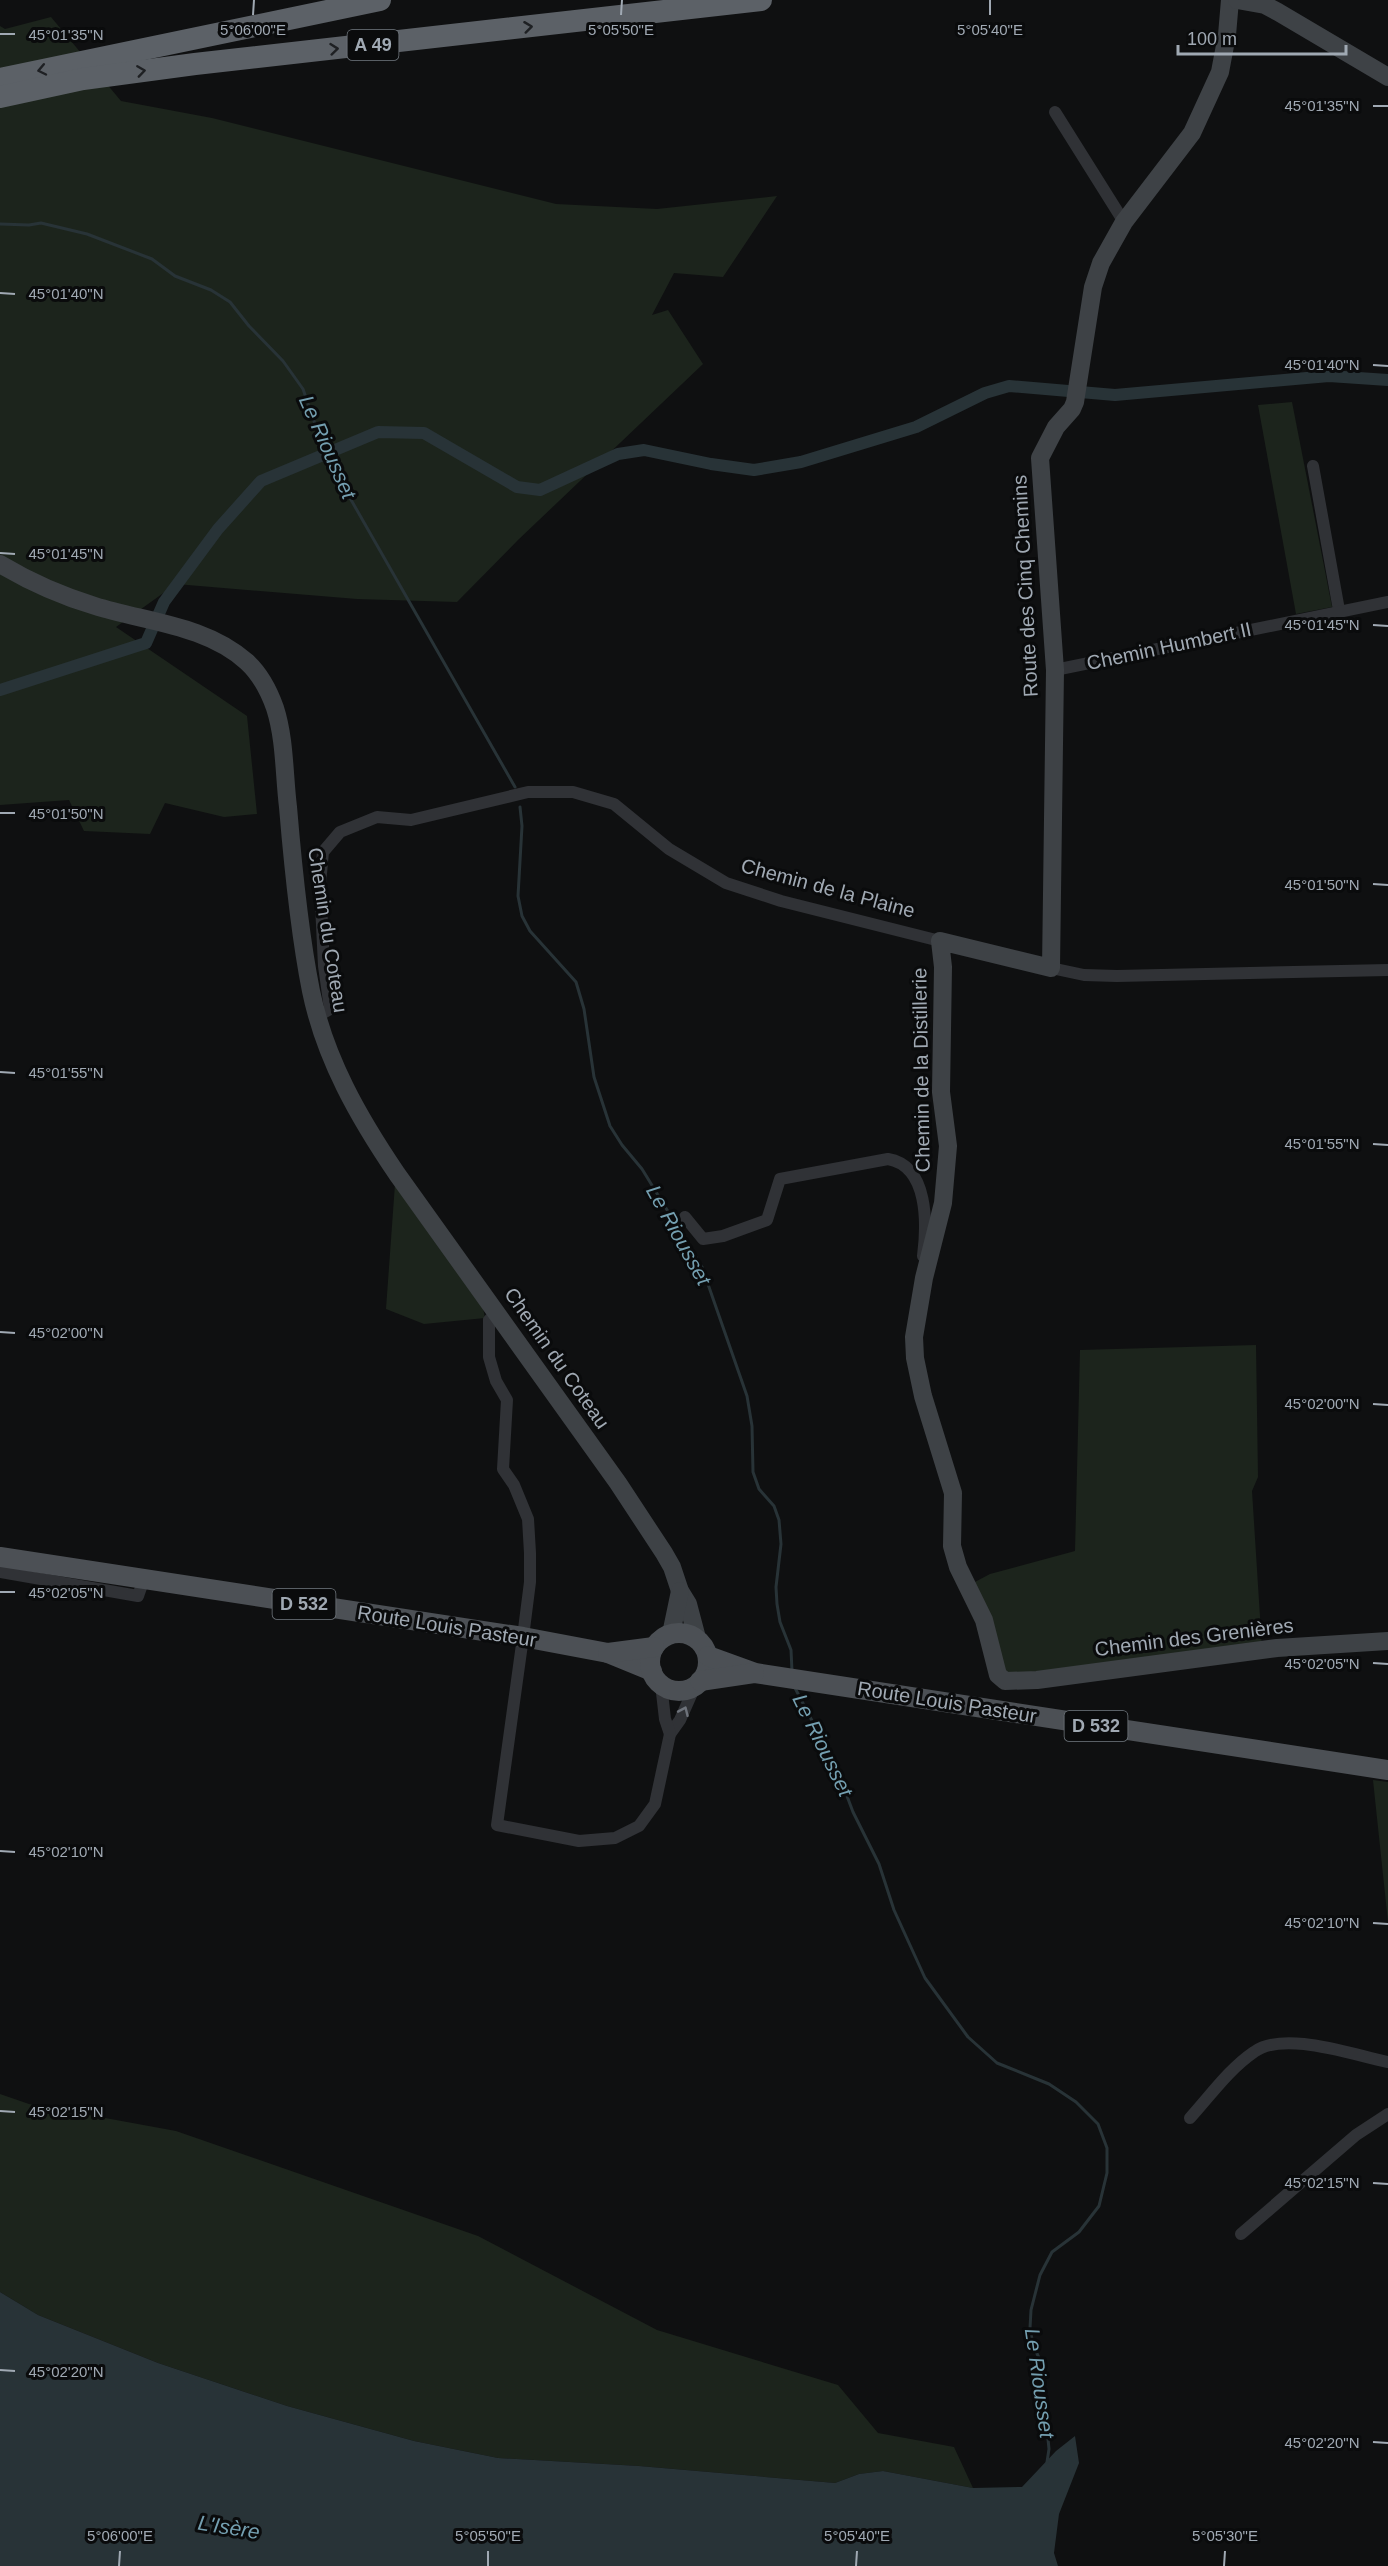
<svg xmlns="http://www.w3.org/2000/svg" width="1388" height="2566" font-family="Arial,sans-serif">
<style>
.green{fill:#1c241c}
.water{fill:#283337}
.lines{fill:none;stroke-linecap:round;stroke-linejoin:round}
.stream{stroke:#283337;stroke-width:3}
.canal{stroke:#283337;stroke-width:12}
.street{stroke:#303236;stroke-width:12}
.secondary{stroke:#3e4246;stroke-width:18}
.primary{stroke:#4c5055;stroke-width:20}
.highway{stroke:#5c6167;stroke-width:22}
.oneway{stroke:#1e2023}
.oneway2{stroke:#6e737b}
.ticks{fill:none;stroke:#a0a9b3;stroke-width:2}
.labels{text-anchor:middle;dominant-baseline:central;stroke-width:6;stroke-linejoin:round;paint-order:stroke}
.shield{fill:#0a0b0c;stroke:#737a81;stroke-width:1.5}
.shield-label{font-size:18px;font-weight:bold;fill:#a0a9b3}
.street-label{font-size:20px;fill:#a0a9b3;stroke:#0a0b0c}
.water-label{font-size:21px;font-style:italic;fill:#749fb0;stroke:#0a0b0c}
.ticks-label{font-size:15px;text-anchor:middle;fill:#a0a9b3;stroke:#0a0b0c;stroke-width:6;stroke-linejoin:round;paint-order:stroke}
</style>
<rect width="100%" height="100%" fill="#0f1011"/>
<g class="green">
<path d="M51 17 121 101 212 118 556 204 657 209 777 196 723 277 674 273 652 315 668 310 703 364 518 540 457 602 357 599 176 584 116 627 247 716 257 814 224 817 165 803 150 834 84 831 69 800 0 805V26L5 29Z"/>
<path d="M1292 402 1332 607 1296 614 1258 405Z"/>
<path d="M395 1184 483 1308 485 1318 424 1324 386 1309Z"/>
<path d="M1256 1345 1258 1477 1252 1491 1262 1648 1004 1675 973 1583 990 1574 1075 1551 1080 1350Z"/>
<path d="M1373 1780 1388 1782V1922Z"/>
<path d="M0 2094 29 2104 176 2131 478 2236 657 2330 838 2385 878 2433 954 2447 973 2488 883 2471 859 2474 835 2483 639 2466 498 2458 414 2441 287 2406 158 2363 38 2315 0 2292Z"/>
</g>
<path class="water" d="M0 2292 38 2315 158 2363 287 2406 414 2441 498 2458 639 2466 835 2483 859 2474 883 2471 973 2488 1022 2487 1056 2451 1075 2436 1079 2463 1059 2514 1054 2553 1058 2566H0Z"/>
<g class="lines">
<g class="stream">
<path d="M0 224 29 225 41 223 87 234 152 259 175 276 211 290 230 302 249 326 283 361 303 389 316 427 325 441 336 472 346 491 515 787"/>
<path d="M520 807 522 826 518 896 522 916 530 931 576 982 584 1009 594 1077 610 1126 622 1145 642 1169 702 1267 747 1396 752 1426 753 1472 759 1489 774 1506 779 1520 781 1544 776 1587 777 1604 780 1622 791 1650 792 1671"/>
<path d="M794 1686 836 1767 853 1812 879 1864 894 1910 925 1978 968 2037 997 2063 1049 2084 1076 2102 1098 2124 1107 2148V2173L1099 2206 1079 2232 1052 2252 1040 2275 1031 2310 1030 2328 1033 2345 1040 2360 1049 2449 1047 2462"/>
</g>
<path class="canal" d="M0 690 146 643 164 602 218 529 261 481 378 432 424 433 517 487 540 490 618 454 644 450 711 464 754 470 801 462 916 427 985 393 1009 386 1115 395 1329 376 1388 380"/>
<g class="street">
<path d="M1055 112 1124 222"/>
<path d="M1313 466 1339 610"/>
<path d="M1055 670 1388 602"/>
<path d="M1051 968 1084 975 1117 976 1388 970"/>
<path d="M318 1016 330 1009 324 966 320 884 323 852 340 832 377 817 411 820 528 792H573L614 804 669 849 726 883 781 901 940 941"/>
<path d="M685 1217 703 1239 723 1236 767 1220 780 1179 888 1159C929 1166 927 1225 923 1256"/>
<path d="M497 1313 489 1320V1357L496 1381 507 1400 503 1469 514 1485 528 1519 530 1553V1582L523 1637 497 1825 579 1841 615 1838 639 1826 655 1804 670 1734 680 1720 695 1686"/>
<path d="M0 1572 138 1596 144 1579"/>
<path d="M661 1684 665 1719 670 1734"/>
<path d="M1190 2118C1210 2096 1229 2069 1254 2052 1284 2030 1353 2055 1388 2062"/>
<path d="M1241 2234 1356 2135 1388 2114"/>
</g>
<g class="secondary">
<path d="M1230 0 1227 35 1220 72 1192 133 1124 222 1101 263 1093 287 1075 402 1072 409 1056 427 1040 458 1055 670 1051 968 940 941 943 967 941 1092 948 1146 943 1203 924 1278 914 1337 915 1358 923 1396 953 1493 952 1546 958 1567 984 1620 998 1675 1005 1681 1037 1680 1277 1648 1388 1641"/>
<path d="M1237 0 1265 5 1278 12 1388 77"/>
<path d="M0 564C30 582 62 596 95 606 146 622 206 625 247 662 260 674 269 691 275 708 285 739 284 774 288 807 293 867 299 931 311 991 325 1059 359 1118 397 1174L618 1483 664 1553 672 1567 680 1591 688 1604 697 1638"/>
<path d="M671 1634 680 1591"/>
</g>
<g class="primary">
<path d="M0 1557 523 1637 608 1653 652 1671"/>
<circle cx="679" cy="1662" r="29"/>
<path d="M608 1653 654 1647"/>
<path d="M708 1656 755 1673 1388 1770"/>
<path d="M700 1681 754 1673"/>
</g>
<g class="highway">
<path d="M0 79 380 0"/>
<path d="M0 97 83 79 195 64 761 0"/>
</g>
</g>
<defs><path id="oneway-chevron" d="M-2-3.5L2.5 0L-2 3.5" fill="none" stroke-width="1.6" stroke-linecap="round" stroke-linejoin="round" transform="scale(1.5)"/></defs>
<g class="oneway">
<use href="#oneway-chevron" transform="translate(528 27) rotate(-7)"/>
<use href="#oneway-chevron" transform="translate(334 49) rotate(-6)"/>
<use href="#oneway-chevron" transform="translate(42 70) rotate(168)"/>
<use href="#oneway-chevron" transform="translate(141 71) rotate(-8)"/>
</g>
<use class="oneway2" href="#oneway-chevron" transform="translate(684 1711) rotate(-66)"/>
<path class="ticks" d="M253 15 254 0M621 15 622 0M990 15V0M0 34H15M1373 106H1388M0 293 15 294M1373 365 1388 366M0 553 15 554M1373 625 1388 626M0 813H15M1373 884 1388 885M0 1072 15 1073M1373 1144 1388 1145M0 1332 15 1333M1373 1404 1388 1405M0 1592H15M1373 1663 1388 1664M0 1851 15 1852M1373 1923 1388 1924M0 2111 15 2112M1373 2183 1388 2184M0 2370 15 2371M1373 2442 1388 2443M119 2566 120 2551M488 2566V2551M856 2566 857 2551M1224 2566 1225 2551"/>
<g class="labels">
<g class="shield">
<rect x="347.5" y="30" width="51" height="30" rx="4.5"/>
<rect x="272.5" y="1589" width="63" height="30" rx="4.5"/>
<rect x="1064.5" y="1711" width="63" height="30" rx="4.5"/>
</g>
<g class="shield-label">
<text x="373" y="45">A 49</text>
<text x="304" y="1604">D 532</text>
<text x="1096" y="1726">D 532</text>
</g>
<g class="street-label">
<text transform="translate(1025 586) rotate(-93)">Route des Cinq Chemins</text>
<text transform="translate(1169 646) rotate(-12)">Chemin Humbert II</text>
<text transform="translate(828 888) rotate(15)">Chemin de la Plaine</text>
<text transform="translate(328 930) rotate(81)">Chemin du Coteau</text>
<text transform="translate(921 1070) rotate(-91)">Chemin de la Distillerie</text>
<text transform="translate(557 1358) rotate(55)">Chemin du Coteau</text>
<text transform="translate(447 1626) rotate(9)">Route Louis Pasteur</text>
<text transform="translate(1194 1637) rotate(-7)">Chemin des Grenières</text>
<text transform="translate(947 1702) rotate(9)">Route Louis Pasteur</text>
</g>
<g class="water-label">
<text transform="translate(328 447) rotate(66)">Le Riousset</text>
<text transform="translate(679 1235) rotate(61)">Le Riousset</text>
<text transform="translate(823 1745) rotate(64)">Le Riousset</text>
<text transform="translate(1040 2383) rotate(82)">Le Riousset</text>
<text transform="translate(229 2527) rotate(9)">L'Isère</text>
</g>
</g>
<g class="ticks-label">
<text x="253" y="35">5°06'00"E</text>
<text x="621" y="35">5°05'50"E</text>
<text x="990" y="35">5°05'40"E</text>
<text x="66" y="40">45°01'35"N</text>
<text x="1322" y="111">45°01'35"N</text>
<text x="66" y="299">45°01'40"N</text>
<text x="1322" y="370">45°01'40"N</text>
<text x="66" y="559">45°01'45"N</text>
<text x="1322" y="630">45°01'45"N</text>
<text x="66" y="819">45°01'50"N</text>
<text x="1322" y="890">45°01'50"N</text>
<text x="66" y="1078">45°01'55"N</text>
<text x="1322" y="1149">45°01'55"N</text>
<text x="66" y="1338">45°02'00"N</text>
<text x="1322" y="1409">45°02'00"N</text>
<text x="66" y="1598">45°02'05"N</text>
<text x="1322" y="1669">45°02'05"N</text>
<text x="66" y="1857">45°02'10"N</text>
<text x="1322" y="1928">45°02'10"N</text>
<text x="66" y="2117">45°02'15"N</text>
<text x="1322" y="2188">45°02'15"N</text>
<text x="66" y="2377">45°02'20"N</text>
<text x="1322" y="2448">45°02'20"N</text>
<text x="120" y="2541">5°06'00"E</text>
<text x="488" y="2541">5°05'50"E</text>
<text x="857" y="2541">5°05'40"E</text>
<text x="1225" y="2541">5°05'30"E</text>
</g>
<path d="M1178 45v9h168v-9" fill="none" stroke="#a0a9b3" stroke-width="3"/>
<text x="1187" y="45" font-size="18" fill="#a0a9b3" stroke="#0a0b0c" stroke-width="4.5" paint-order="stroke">100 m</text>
</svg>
